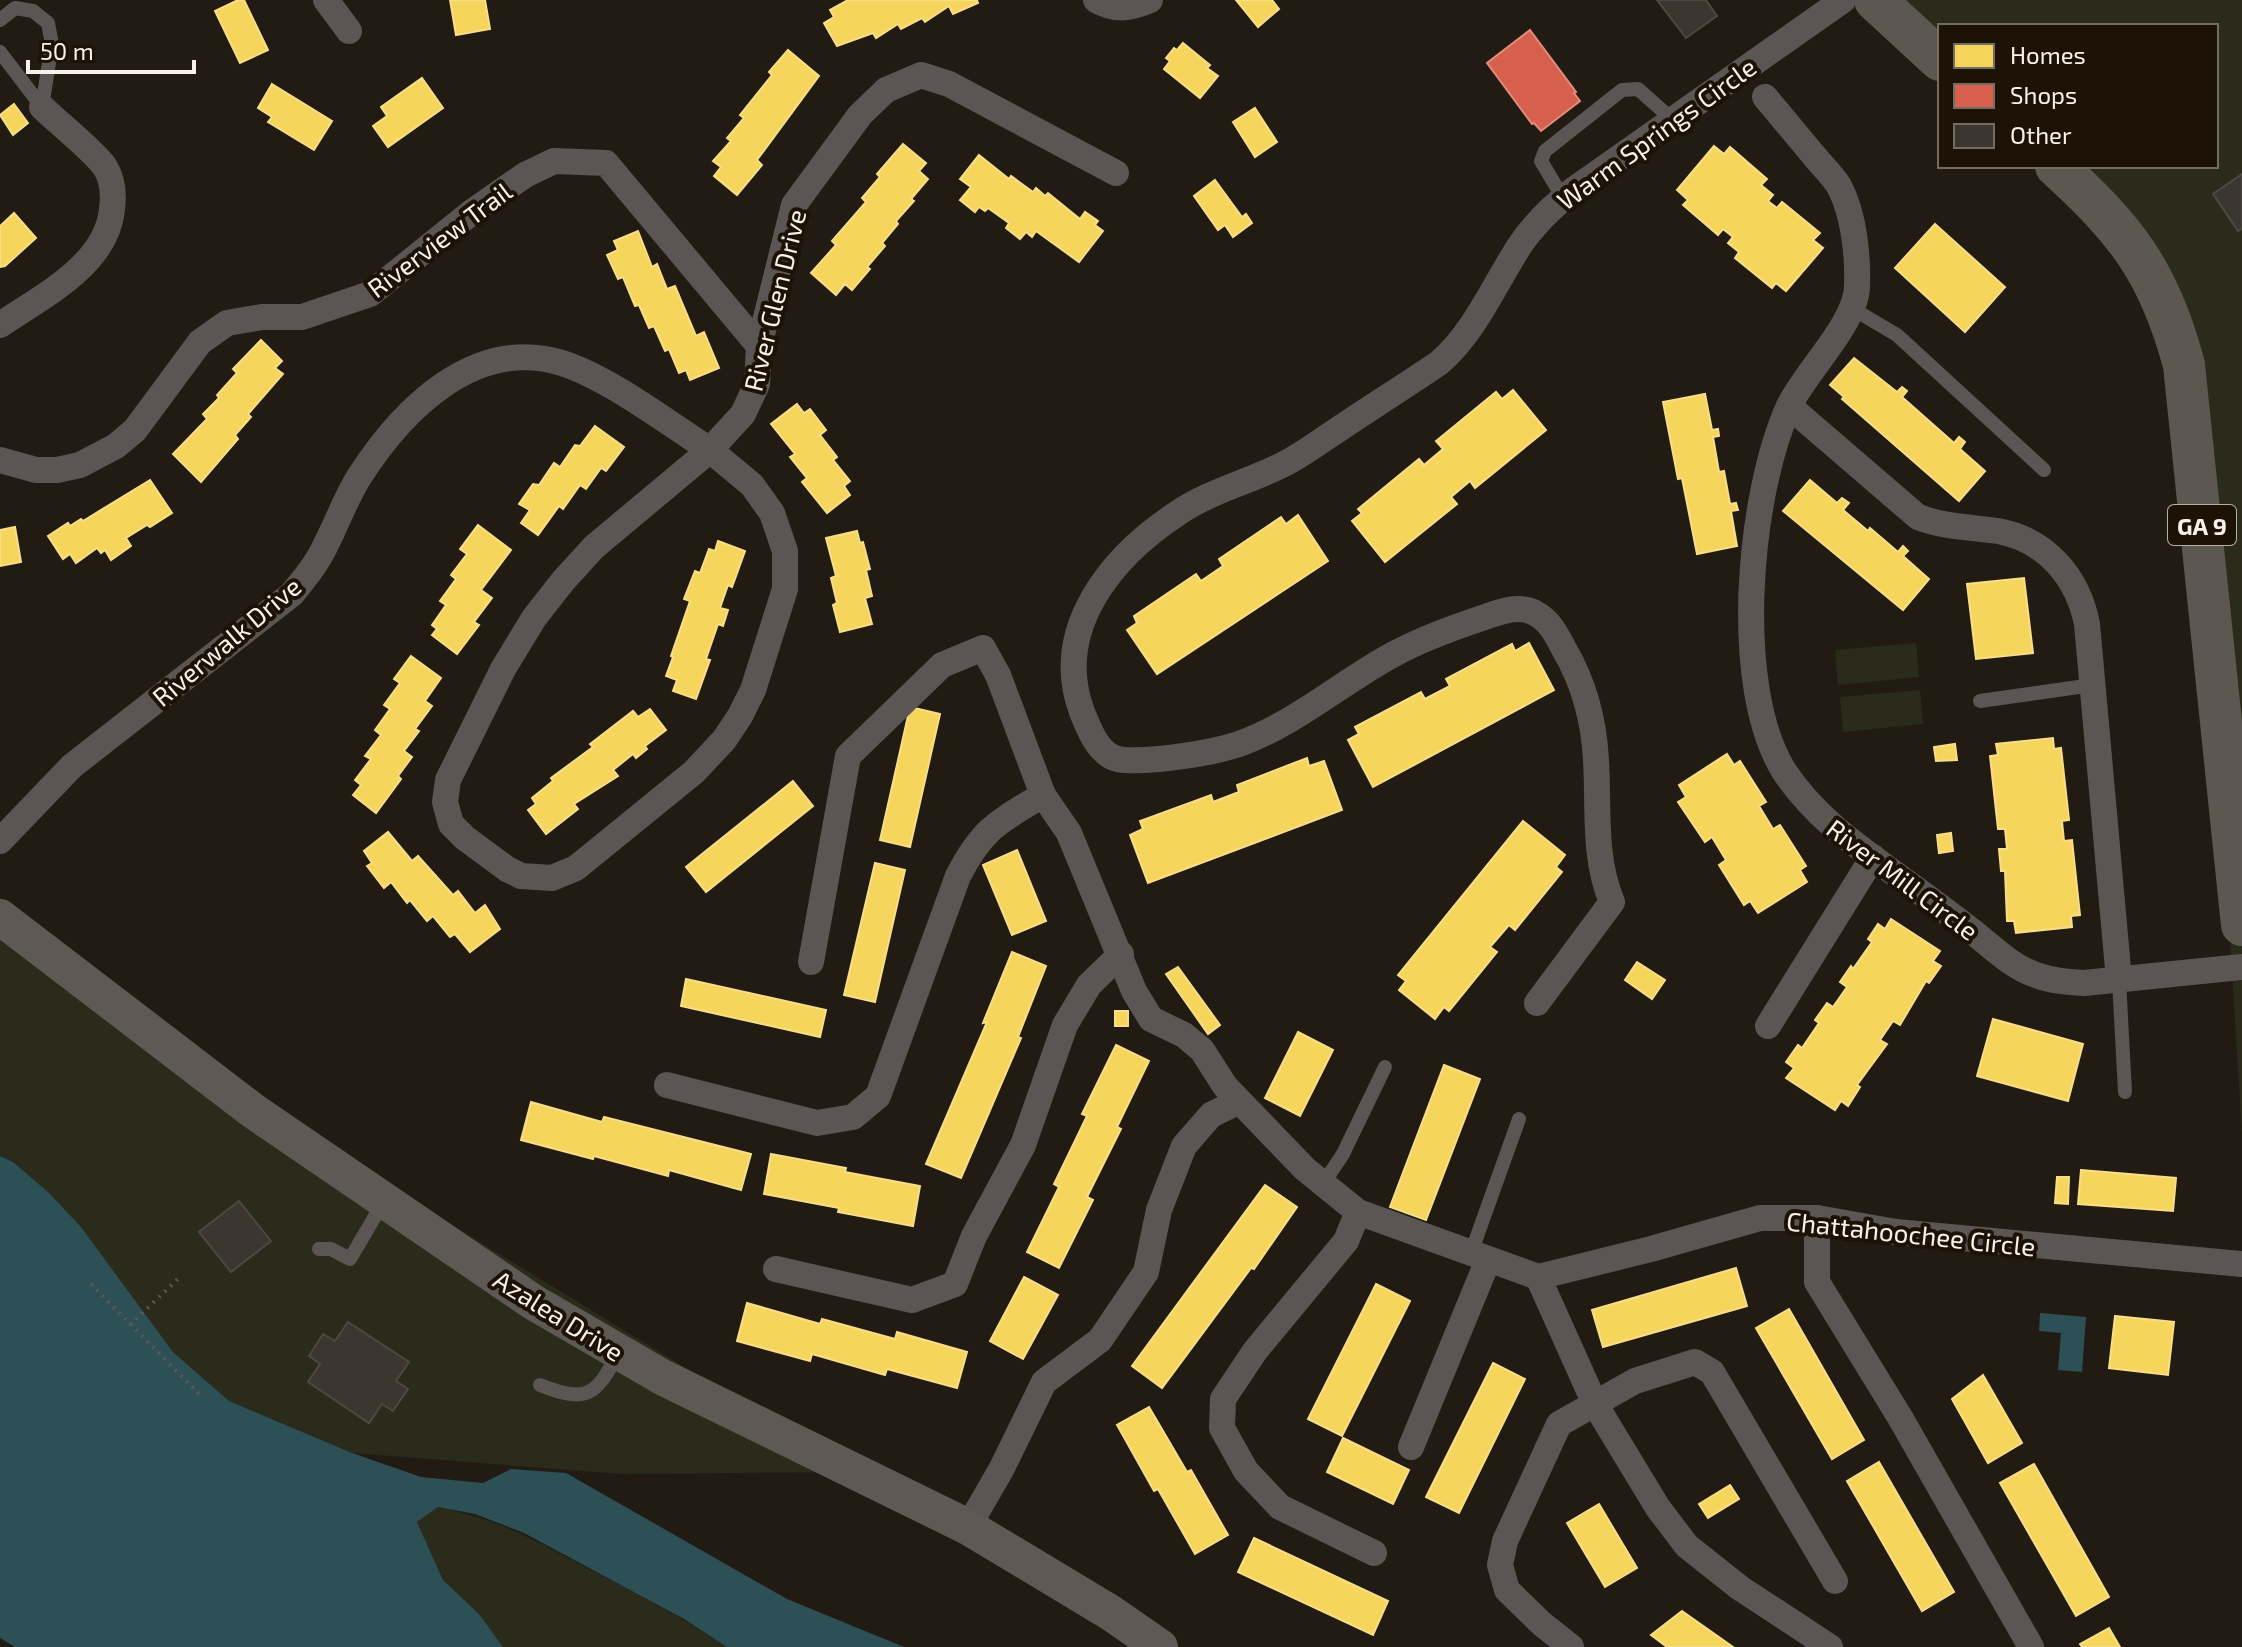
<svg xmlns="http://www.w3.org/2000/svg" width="2242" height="1647" font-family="'Exo 2',sans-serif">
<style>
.green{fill:#2b2b1b}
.water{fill:#2d5056}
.homes{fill:#f6d55c;stroke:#f7de87;stroke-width:2}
.shops{fill:#d6604d;stroke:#e18c7c;stroke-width:2}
.building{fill:#3c3630;stroke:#4d4842;stroke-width:2}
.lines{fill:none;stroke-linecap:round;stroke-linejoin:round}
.path{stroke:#5c5955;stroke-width:4;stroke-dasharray:2 6;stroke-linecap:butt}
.lane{stroke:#5b5653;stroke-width:14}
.street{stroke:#5b5653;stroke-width:26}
.secondary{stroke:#5e5954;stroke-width:36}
.primary{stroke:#5c5751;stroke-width:42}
.labels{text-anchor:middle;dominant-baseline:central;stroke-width:8;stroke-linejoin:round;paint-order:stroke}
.shield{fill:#1c1206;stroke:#b7afa6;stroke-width:2}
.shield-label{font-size:24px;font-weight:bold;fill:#faf2ea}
.street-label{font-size:26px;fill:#faf2ea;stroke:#1c1206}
</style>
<rect width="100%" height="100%" fill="#211b14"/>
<g class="green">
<path d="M1869 0H2242V1133L2201 472 2182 336 2045 166H2216V26H1940V67Z"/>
<path d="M1916 643 1919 677 1838 685 1835 650Z"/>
<path d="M1920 690 1923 724 1843 732 1840 697Z"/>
<path d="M0 897 313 1140 856 1472 622 1474 352 1453 229 1401 173 1352 81 1227 13 1162 0 1156Z"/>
<path d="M438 1507C503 1520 540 1543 597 1573 642 1596 685 1619 727 1647H503L479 1614 443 1580 417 1522Z"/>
</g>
<g class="water">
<path d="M0 1156 13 1162 49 1193 81 1227 173 1352 229 1401 352 1453 421 1477 483 1483 511 1469 566 1473 787 1599 904 1647H727L684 1619 524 1533 475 1514 438 1507 417 1522 443 1580 479 1614 503 1647H15L0 1638Z"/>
<path d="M2040 1313 2086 1317 2082 1372 2058 1370 2061 1333 2039 1331Z"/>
</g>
<g class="homes">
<path d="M238 0H244L268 50 240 63 215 11Z"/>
<path d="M450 0H485L490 29 456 35Z"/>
<path d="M848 0H977L978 3 953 14 949 6 925 22 922 18 901 29 898 24 876 38 873 33 837 46 824 23 834 17 830 10Z"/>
<path d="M1236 0H1272L1279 9 1258 27Z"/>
<path d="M1183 43 1210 65 1207 68 1218 76 1200 98 1164 69 1170 61 1166 58 1174 48 1177 50Z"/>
<path d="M788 50 819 76 757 160 762 165 737 195 714 176 721 167 713 161 731 141 727 138 744 118 740 115 772 75 769 72Z"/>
<path d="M422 78 443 108 388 147 373 126 387 116 381 107Z"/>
<path d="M272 84 332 121 314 150 268 122 272 117 258 108Z"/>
<path d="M14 104 28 123 13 135 0 115Z"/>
<path d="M1255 108 1277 142 1255 157 1233 122Z"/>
<path d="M903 144 926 163 919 171 928 179 911 199 914 201 896 221 898 224 882 243 885 246 867 267 870 269 852 290 845 284 836 295 811 273 836 245 832 241 866 202 862 198 880 177 877 174Z"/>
<path d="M1714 146 1724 154 1730 147 1767 179 1761 185 1773 195 1768 201 1777 208 1782 202 1820 233 1813 240 1823 248 1786 291 1776 283 1772 288 1735 258 1739 252 1728 243 1733 237 1723 229 1718 235 1683 205 1688 200 1677 190Z"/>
<path d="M979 155 1009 179 1011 176 1033 192 1036 188 1045 196 1048 193 1080 219 1085 212 1098 221 1095 225 1103 231 1079 262 1036 231 1032 237 1026 232 1020 239 1006 228 1009 223 988 208 985 211 979 207 975 212 960 200 971 187 960 179Z"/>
<path d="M1215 180 1242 217 1246 214 1252 223 1233 237 1225 225 1218 230 1194 196Z"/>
<path d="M14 213 36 238 5 266 0 267V226Z"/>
<path d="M1935 224 2005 287 1965 332 1895 268Z"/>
<path d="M638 231 652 267 657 264 667 289 675 286 696 336 704 332 719 368 690 380 686 370 679 373 669 349 665 351 654 326 649 328 639 305 635 306 623 277 618 279 607 255 618 250 614 241Z"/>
<path d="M261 340 282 361 275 368 283 374 248 414 251 417 235 435 238 439 201 482 173 454 207 419 203 414 219 398 217 395 237 373 233 369Z"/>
<path d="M1854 358 1897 392 1902 387 1907 391 1902 397 1954 443 1959 437 1965 442 1960 449 1985 471 1959 501 1842 399 1844 397 1830 385Z"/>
<path d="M1513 390 1546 430 1475 488 1470 481 1451 497 1457 504 1385 562 1352 521 1362 513 1358 509 1419 459 1424 465 1443 449 1436 441 1496 392 1502 399Z"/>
<path d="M1705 394 1712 430 1718 429 1719 436 1713 437 1719 472 1724 471 1730 504 1736 503 1738 510 1731 511 1737 546 1697 554 1682 478 1678 479 1663 402Z"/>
<path d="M797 404 804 413 810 409 826 430 820 435 837 457 833 460 850 481 844 486 850 495 827 513 802 482 807 478 790 457 795 454 771 424Z"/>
<path d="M595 426 624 447 606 471 601 468 586 489 580 485 563 509 559 506 538 535 521 523 530 510 519 504 533 484 539 485 554 463 560 467 575 445 580 446Z"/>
<path d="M150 480 172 513 150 527 147 525 126 538 131 546 111 560 105 550 101 553 97 548 76 563 70 554 63 559 48 536 68 523 70 526 81 519 83 521Z"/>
<path d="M1810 480 1837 503 1842 498 1849 503 1843 510 1868 531 1870 528 1898 552 1903 546 1908 551 1903 556 1929 579 1903 610 1783 511Z"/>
<path d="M1298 515 1328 561 1157 674 1127 630 1137 623 1134 616 1196 574 1201 581 1223 566 1219 559 1281 517 1286 524Z"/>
<path d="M478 525 511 550 481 590 492 598 474 622 479 625 457 654 432 635 437 629 432 625 446 605 440 601 456 579 451 575 467 554 460 549Z"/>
<path d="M15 527 21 562 0 566V530Z"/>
<path d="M857 531 860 543 863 542 870 569 866 570 872 596 865 598 872 624 840 632 833 605 837 603 831 578 836 576 826 538Z"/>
<path d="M718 541 745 551 732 587 728 585 720 608 728 610 723 626 718 624 706 659 710 660 696 699 673 691 677 680 666 676 673 657 671 656 690 601 684 599 695 571 700 573 709 549 715 551Z"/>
<path d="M2024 578 2033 653 1976 659 1967 584Z"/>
<path d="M1529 643 1554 690 1373 787 1348 740 1359 734 1355 727 1421 692 1425 699 1450 686 1446 679 1512 644 1515 651Z"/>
<path d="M411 656 441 678 425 701 432 706 415 729 419 731 404 751 412 757 398 776 401 779 376 813 353 795 361 785 355 780 371 759 365 756 381 735 375 730 390 709 384 705 400 683 394 679Z"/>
<path d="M910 707 940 714 910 847 880 840Z"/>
<path d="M650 709 666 730 645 746 647 749 636 758 633 754 613 770 618 776 574 804 578 809 546 834 528 810 536 804 532 798 553 781 551 778 593 747 590 744 633 711 638 717Z"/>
<path d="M2053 738 2054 749 2061 748 2069 820 2062 821 2064 841 2072 840 2080 915 2071 916 2072 927 2016 933 2014 921H2007L2005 871H2001L1999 849H2007L2005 829H1998L1990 756 1998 755 1996 744Z"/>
<path d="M1955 744 1957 760 1936 761 1934 747Z"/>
<path d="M1727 754 1734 765 1740 761 1766 802 1759 806 1773 829 1780 825 1806 866 1800 870 1807 882 1758 913 1750 901 1744 905 1719 865 1726 860 1712 837 1705 842 1678 802 1686 797 1679 785Z"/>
<path d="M1307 758 1309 766 1324 761 1342 810 1148 883 1130 835 1143 829 1140 821 1211 795 1213 802 1239 792 1237 785Z"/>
<path d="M793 781 813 806 706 892 686 867Z"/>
<path d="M1523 821 1565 855 1556 867 1562 872 1515 930 1509 925 1490 947 1497 952 1449 1011 1444 1007 1435 1019 1399 990 1406 981 1398 975Z"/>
<path d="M388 832 412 861 418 856 453 895 458 891 475 913 485 905 500 929 470 952 455 934 450 937 433 916 427 921 410 900 407 903 391 882 384 888 367 866 372 863 364 851Z"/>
<path d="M1951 833 1953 851 1939 853 1937 835Z"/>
<path d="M1017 850 1046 921 1012 935 983 865Z"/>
<path d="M875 863 905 870 875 1002 844 995Z"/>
<path d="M1891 919 1940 951 1933 961 1941 966 1929 983 1926 981 1900 1025 1893 1021 1880 1040 1887 1044 1857 1085 1860 1087 1848 1106 1841 1101 1835 1110 1786 1078 1794 1068 1786 1062 1798 1045 1802 1048 1819 1023 1815 1020 1827 1003 1833 1007 1847 987 1840 982 1851 966 1853 969 1872 942 1868 939 1878 924 1885 929Z"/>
<path d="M1012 952 1046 966 1018 1037 1021 1038 961 1178 926 1164 987 1022 983 1023Z"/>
<path d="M1637 962 1665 980 1652 999 1625 980Z"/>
<path d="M1178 967 1220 1025 1208 1034 1166 974Z"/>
<path d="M686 979 826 1010 820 1037 681 1006Z"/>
<rect x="1115" y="1011" width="13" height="15"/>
<path d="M1993 1019 2083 1044 2068 1101 1977 1076Z"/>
<path d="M1298 1032 1333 1050 1300 1116 1265 1098Z"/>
<path d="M1116 1045 1149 1061 1117 1127 1121 1129 1087 1197 1093 1200 1059 1268 1027 1252 1059 1187 1054 1184 1087 1116 1082 1114Z"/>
<path d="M1444 1065 1480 1079 1426 1220 1390 1207Z"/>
<path d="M531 1102 602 1122 604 1117 751 1154 741 1190 669 1170 668 1176 594 1156 593 1159 521 1140Z"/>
<path d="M771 1154 846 1168 845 1172 920 1186 913 1226 838 1212 839 1208 764 1194Z"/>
<path d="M2081 1170 2176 1178 2173 1211 2078 1204Z"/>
<path d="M2057 1177H2069L2068 1204 2055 1203Z"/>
<path d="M1265 1185 1297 1207 1254 1269 1251 1268 1162 1388 1132 1366Z"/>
<path d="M1736 1268 1747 1306 1603 1347 1592 1310Z"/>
<path d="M1024 1277 1058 1295 1023 1359 990 1341Z"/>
<path d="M1376 1284 1410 1301 1342 1436 1308 1419Z"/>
<path d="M747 1303 820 1324 822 1319 895 1339 897 1332 967 1352 957 1388 887 1369 885 1375 812 1354 810 1361 737 1341Z"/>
<path d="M1789 1309 1864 1440 1832 1459 1756 1328Z"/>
<path d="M2115 1316 2174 1322 2168 1375 2109 1368Z"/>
<path d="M1493 1363 1525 1379 1459 1513 1426 1497Z"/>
<path d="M1983 1375 2022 1443 1988 1463 1952 1399Z"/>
<path d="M1149 1407 1187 1472 1191 1470 1228 1535 1195 1554 1158 1489 1154 1491 1117 1425Z"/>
<path d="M1343 1438 1409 1470 1393 1504 1327 1472Z"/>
<path d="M1879 1462 1954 1592 1922 1611 1847 1481Z"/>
<path d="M2034 1464 2109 1597 2076 1616 2000 1483Z"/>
<path d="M1730 1485 1739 1499 1708 1518 1699 1504Z"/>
<path d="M1599 1504 1637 1568 1605 1587 1567 1523Z"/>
<path d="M1254 1538 1388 1601 1373 1635 1238 1572Z"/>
<path d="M1682 1611 1733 1647H1667L1651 1635Z"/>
<path d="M2109 1628 2120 1647H2082L2080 1644Z"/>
</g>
<path class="shops" d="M1530 30 1576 92 1574 93 1580 101 1541 131 1534 123 1532 124 1487 63Z"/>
<g class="building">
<path d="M1657 0H1706L1717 16 1686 38Z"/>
<path d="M2242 174V229L2238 231 2213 194Z"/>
<path d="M239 1201 271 1241 231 1272 199 1232Z"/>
<path d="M348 1322 409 1362 396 1381 408 1389 393 1411 382 1404 369 1423 308 1382 320 1364 309 1356 323 1334 335 1341Z"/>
</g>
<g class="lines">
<g class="path">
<path d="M91 1284 199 1394"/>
<path d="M130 1325 180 1277"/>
</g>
<g class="lane">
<path d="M0 20 15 8 33 11 48 23 52 44 42 107"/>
<path d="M0 52 42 107"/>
<path d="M1563 198 1541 161 1545 151 1622 90 1638 89 1673 120"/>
<path d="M1853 309 1897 335 2044 470"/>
<path d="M1980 701 2093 685"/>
<path d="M2119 980 2125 1092"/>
<path d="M1323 1184 1343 1154 1385 1067"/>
<path d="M319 1249H331L350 1259 384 1201"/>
<path d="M1471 1253 1519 1119"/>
<path d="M540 1385C588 1404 596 1395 619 1352"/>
</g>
<g class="street">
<path d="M326 0 349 31"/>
<path d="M1096 0C1116 11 1129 9 1150 0"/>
<path d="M1765 97C1782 117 1799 138 1816 158 1823 167 1833 176 1839 186 1854 214 1858 255 1857 286 1857 322 1806 371 1789 406 1749 494 1731 686 1784 771 1816 820 1863 850 1909 884 1930 899 1951 915 1972 931 1992 947 2012 967 2036 975 2052 981 2068 982 2084 983L2242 967"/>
<path d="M0 325C42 296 107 265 112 209 114 194 113 180 105 167 93 150 58 123 42 107"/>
<path d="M1789 406 1918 517C1944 527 1970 527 1998 531 2047 540 2078 578 2087 624L2119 980"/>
<path d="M710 450 752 485 772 513 785 551V589L753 690 740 716 724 740 694 772 576 868 552 878 521 876 507 869 465 838 451 824 445 802 448 780 503 669 534 618 563 581 594 547Z"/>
<path d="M0 460 36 470H57L80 465 116 446 135 430 200 342 227 323 262 317H302L370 294 472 212 525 175 554 161 606 163 759 346"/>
<path d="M0 841 72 766 292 594C302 581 314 568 321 554 335 529 344 501 359 477 402 410 474 336 562 363 609 378 668 423 710 450L743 414 757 384 759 346 794 205 860 115 886 90 921 75 949 84 1116 173"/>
<path d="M811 962 848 756 942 665 983 648 998 675 1043 795 1069 833 1134 991 1151 1019 1184 1035 1202 1050 1225 1086 1305 1169 1358 1212 1538 1277 1651 1249 1760 1218H1817L1896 1232 2242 1264"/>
<path d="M1537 1003 1612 902C1593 857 1599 809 1596 760 1594 722 1584 683 1564 649 1556 634 1550 621 1535 613 1518 604 1500 612 1482 618 1452 628 1422 639 1394 654 1342 682 1295 724 1239 744 1212 753 1154 762 1124 760 1100 759 1090 732 1082 712 1051 629 1112 556 1178 513 1210 491 1249 482 1284 464 1302 455 1319 442 1336 431 1370 408 1405 386 1439 363 1475 332 1494 285 1520 245 1534 224 1552 207 1572 191L1843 0"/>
<path d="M1768 1026 1873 857"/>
<path d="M667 1085 817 1123 853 1117 878 1096 958 876C983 828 998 822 1043 795"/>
<path d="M1358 1212 1346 1241 1255 1351 1223 1399 1222 1428 1246 1471 1280 1507 1374 1553"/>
<path d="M1817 1218V1282L1901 1419 2031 1647"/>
<path d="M776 1269 912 1300 955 1284 974 1236 1023 1145 1065 1025 1089 985 1121 954"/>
<path d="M1538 1277 1595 1404 1658 1508 1687 1546 1740 1588 1830 1647"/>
<path d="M1411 1447 1488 1260"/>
<path d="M968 1527 1002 1468 1044 1382 1100 1340 1146 1272 1159 1210 1184 1146 1211 1115 1239 1101"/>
<path d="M1571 1647 1542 1624 1507 1590 1500 1565 1505 1541 1559 1424 1635 1381 1695 1362 1712 1372 1835 1581"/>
</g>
<path class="secondary" d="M0 917 252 1110 533 1302 662 1377 968 1527 1111 1613 1160 1647"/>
<g class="primary">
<path d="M1875 0 1940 60"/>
<path d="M2056 166C2126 230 2159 271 2184 365L2242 925"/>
</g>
</g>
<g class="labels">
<rect class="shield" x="2168" y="505" width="68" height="40" rx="6"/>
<g class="shield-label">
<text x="2202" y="525">GA 9</text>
</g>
<g class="street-label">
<text transform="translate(1656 133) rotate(-36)">Warm Springs Circle</text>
<text transform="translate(439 239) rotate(-37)">Riverview Trail</text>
<text transform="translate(774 300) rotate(-76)">River Glen Drive</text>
<text transform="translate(226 641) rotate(-40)">Riverwalk Drive</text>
<text transform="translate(1903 879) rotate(37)">River Mill Circle</text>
<text transform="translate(1911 1233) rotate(6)">Chattahoochee Circle</text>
<text transform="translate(559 1315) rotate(32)">Azalea Drive</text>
</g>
</g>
<rect x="1938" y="24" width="280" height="144" fill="#1c1206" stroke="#756c61" stroke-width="2"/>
<rect x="1954" y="44" width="40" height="24" fill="#f6d55c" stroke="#756c61" stroke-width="2"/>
<text x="2010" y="64" font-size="24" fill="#faf2ea">Homes</text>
<rect x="1954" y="84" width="40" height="24" fill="#d6604d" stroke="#756c61" stroke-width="2"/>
<text x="2010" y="104" font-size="24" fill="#faf2ea">Shops</text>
<rect x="1954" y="124" width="40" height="24" fill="#3c3630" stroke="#756c61" stroke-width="2"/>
<text x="2010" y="144" font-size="24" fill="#faf2ea">Other</text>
<path d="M28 60v12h166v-12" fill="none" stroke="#faf2ea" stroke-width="4"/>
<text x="40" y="60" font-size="24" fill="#faf2ea" stroke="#1c1206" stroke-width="6" paint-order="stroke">50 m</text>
</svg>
